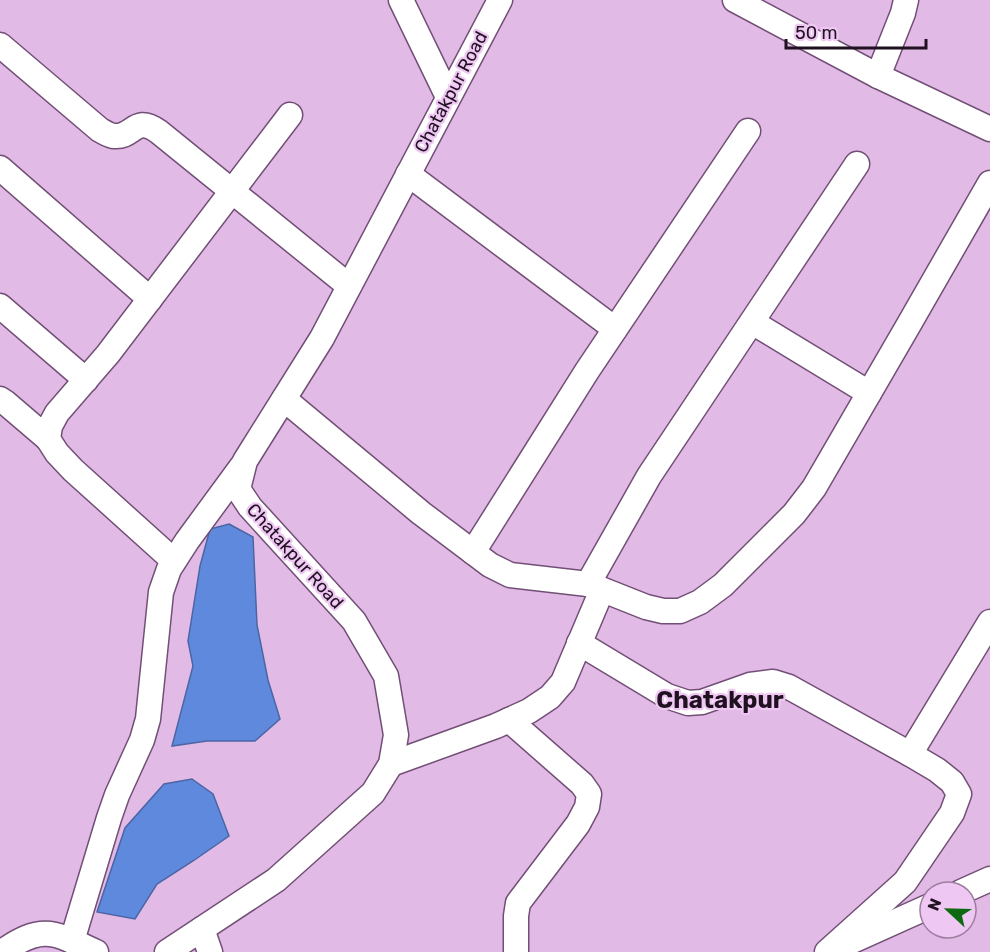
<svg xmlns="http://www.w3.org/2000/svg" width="990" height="952" font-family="Rubik,sans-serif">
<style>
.water{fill:#5f89dd;stroke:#4c65a4;stroke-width:1.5}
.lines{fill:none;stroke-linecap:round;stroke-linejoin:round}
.minor-casing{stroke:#724f76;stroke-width:27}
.minor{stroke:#fff;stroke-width:24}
.labels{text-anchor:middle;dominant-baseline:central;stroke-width:4.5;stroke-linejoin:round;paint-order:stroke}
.street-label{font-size:18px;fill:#1f1120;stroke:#efc7f3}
.district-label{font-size:24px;font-weight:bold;fill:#1f1120;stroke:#efc7f3}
</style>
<rect width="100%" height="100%" fill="#e2bae6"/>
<g class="water">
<path d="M229 524 253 537 257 625 268 680 280 719 255 741H207L172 746 193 666 188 641 200 566 210 529Z"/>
<path d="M192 779 213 794 229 836 193 861 157 884 135 919 97 912 125 828 164 784Z"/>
</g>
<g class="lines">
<defs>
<g id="minor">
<path d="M401 0 448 97"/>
<path d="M735 0 878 76 990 129"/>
<path d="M0 45 100 130C104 132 110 136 114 136 134 138 134 114 159 132L349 286"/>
<path d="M878 76 903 13 906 0"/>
<path d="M0 168 150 299"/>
<path d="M408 174 615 329"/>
<path d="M0 306 86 380"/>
<path d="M752 322 869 393"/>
<path d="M0 399 6 403 48 439"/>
<path d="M284 399 421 513 490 565 510 575 588 584 646 607 663 611H680L700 602 723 585 794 514 814 488 908 326 990 183"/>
<path d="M473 552 587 371 748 131"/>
<path d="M174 561 73 470 57 453 48 439 50 426 57 413 108 354 290 115"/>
<path d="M588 584 649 476 857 164"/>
<path d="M579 643 667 696 688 703 702 702 750 685 773 682 789 687 910 754 937 770 952 782 959 794 952 813 905 882 827 952"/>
<path d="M509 720 582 784 589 794 587 807 578 824 518 903 516 916V952"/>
<path d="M910 754 990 622"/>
<path d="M391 764 496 726 529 711 550 697 563 682 602 590"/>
<path d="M961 892 990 879"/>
<path d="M202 929 210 952"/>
<path d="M72 941 109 818 117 795 142 740 148 719 161 592 169 569 187 541 242 466"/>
<path d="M850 942 930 906"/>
<path d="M2 952C43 923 55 933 96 952"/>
<path d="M167 952 276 880 373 793 391 764 396 735 386 676 354 621 250 507 238 489 245 461 322 338 500 0"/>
</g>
</defs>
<use href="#minor" class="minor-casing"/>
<use href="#minor" class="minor"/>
</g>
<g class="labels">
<g class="street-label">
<text transform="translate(451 92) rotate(-62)">Chatakpur Road</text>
<text transform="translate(295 556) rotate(48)">Chatakpur Road</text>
</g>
<g class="district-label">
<text x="720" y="700">Chatakpur</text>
</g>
</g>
<g transform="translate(948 910) rotate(292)"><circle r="28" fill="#efc7f3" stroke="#9c7e9f" stroke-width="1.5"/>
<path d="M0-4.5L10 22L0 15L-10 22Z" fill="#0d6912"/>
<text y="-9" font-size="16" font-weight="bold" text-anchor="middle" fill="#1f1120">N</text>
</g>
<path d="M786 39v9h140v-9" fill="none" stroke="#1f1120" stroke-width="3"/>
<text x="795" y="39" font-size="18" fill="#1f1120" stroke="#efc7f3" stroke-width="4.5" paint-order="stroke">50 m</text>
</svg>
